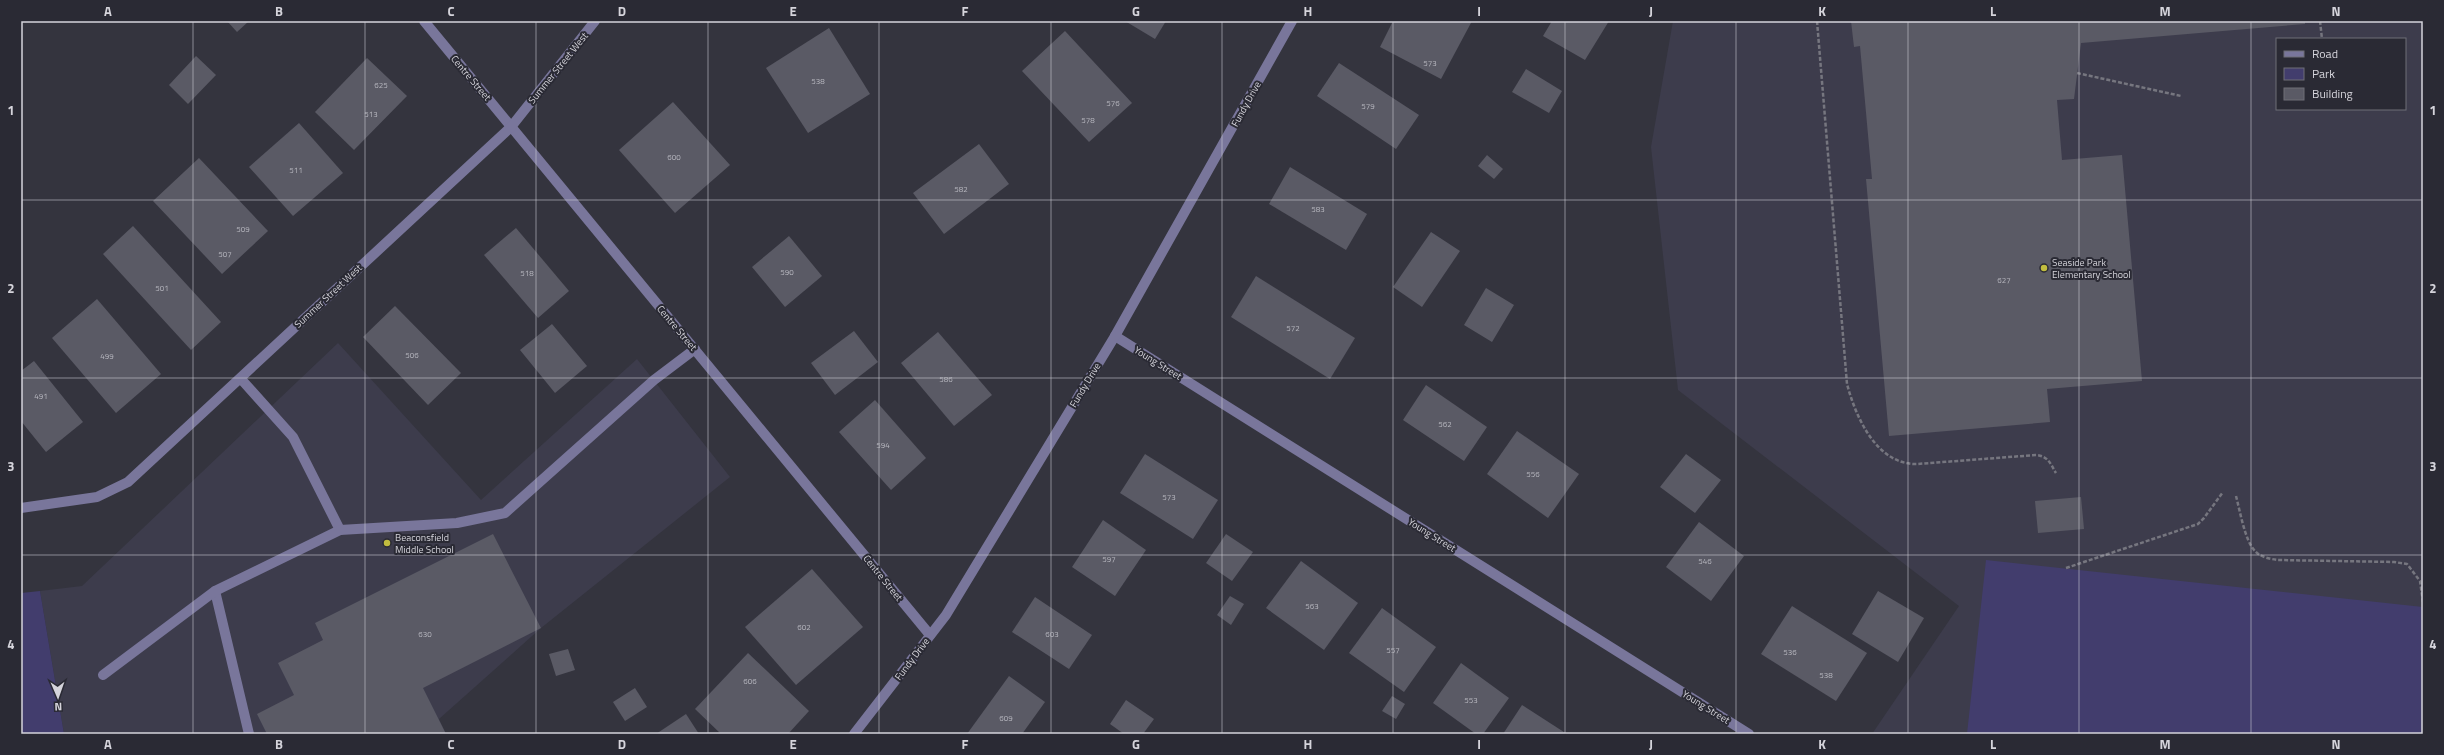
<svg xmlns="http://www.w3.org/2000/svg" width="2444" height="755" font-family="'Titillium Web',sans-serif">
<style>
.built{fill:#3d3c4c;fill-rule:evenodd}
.green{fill:#423d6d}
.building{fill:#5a5a65}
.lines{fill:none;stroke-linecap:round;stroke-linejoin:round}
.path{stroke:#76767f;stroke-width:2.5;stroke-dasharray:4 2;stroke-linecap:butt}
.minor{stroke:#79769b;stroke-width:10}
.grid{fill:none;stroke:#d5d4db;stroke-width:1;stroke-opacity:0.55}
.poi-dot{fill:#c2bd3f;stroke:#2a2a34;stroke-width:1.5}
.labels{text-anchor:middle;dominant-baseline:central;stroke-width:4;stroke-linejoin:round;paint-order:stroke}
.number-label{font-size:8px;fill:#b6b6be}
.street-label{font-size:10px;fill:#d5d4db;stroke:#2a2a34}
.poi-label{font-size:10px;fill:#d5d4db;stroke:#2a2a34;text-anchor:start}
.neatline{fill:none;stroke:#d5d4db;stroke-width:1.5}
.grid-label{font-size:13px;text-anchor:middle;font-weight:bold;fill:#d5d4db}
</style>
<rect width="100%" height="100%" fill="#34343e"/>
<g class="built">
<path d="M1673 21H2423V734H1872L1959 606 1678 390 1651 147ZM2277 39H2405V109H2277Z"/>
<path d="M338 343 481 500 637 359 730 477 541 628 439 719 446 734H64L40 591 82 586Z"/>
</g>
<g class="green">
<path d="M1986 560 2423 607V734H1967Z"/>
<path d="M40 591 64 734H21V593Z"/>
</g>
<g class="building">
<path d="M227 21H249L237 32Z"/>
<path d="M1125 21H1166L1155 39Z"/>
<path d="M1393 21H1472L1441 79 1380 47Z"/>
<path d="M1552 21H1609L1585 60 1543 36Z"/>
<path d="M1851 21H2305V24L2081 43 2074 99 2057 100 2062 160 2122 155 2142 381 2047 389 2050 422 1889 436 1866 179H1872L1860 46 1854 47Z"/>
<path d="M829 28 870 94 808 133 766 68Z"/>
<path d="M1065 31 1132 103 1089 142 1022 71Z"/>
<path d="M196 56 216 75 188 104 169 85Z"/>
<path d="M367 58 407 96 354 150 315 112Z"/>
<path d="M1339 63 1419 115 1396 149 1317 96Z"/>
<path d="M1526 69 1562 91 1549 113 1512 92Z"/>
<path d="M673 102 730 165 675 213 619 150Z"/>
<path d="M299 123 343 173 293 216 249 167Z"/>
<path d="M979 144 1009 184 944 234 913 193Z"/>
<path d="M1487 155 1503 169 1494 179 1478 166Z"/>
<path d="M199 158 268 231 222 274 153 201Z"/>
<path d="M1290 167 1367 214 1346 250 1269 204Z"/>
<path d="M133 226 221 322 191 350 103 254Z"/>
<path d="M516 228 569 291 538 318 484 255Z"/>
<path d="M1431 232 1460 251 1422 307 1393 287Z"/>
<path d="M789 236 822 276 785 307 752 267Z"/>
<path d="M1256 276 1355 338 1330 379 1231 317Z"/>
<path d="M1486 288 1514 305 1492 342 1464 325Z"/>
<path d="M97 299 161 374 116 413 52 338Z"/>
<path d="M395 306 461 373 428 405 363 337Z"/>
<path d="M552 324 587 366 555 393 520 350Z"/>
<path d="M854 331 878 362 835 395 811 363Z"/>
<path d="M938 332 992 395 954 426 901 363Z"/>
<path d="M34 361 83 422 46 452 21 421V371Z"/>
<path d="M1426 385 1487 427 1464 461 1403 420Z"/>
<path d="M875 400 926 458 891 490 839 432Z"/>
<path d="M1517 431 1579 474 1548 518 1487 474Z"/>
<path d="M1145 454 1218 500 1193 539 1120 493Z"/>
<path d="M1686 454 1721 480 1695 513 1660 487Z"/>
<path d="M2081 497 2084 529 2038 533 2035 501Z"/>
<path d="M1103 520 1146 550 1115 596 1072 567Z"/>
<path d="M1699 522 1744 556 1711 601 1666 567Z"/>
<path d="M493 534 541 628 423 688 446 734H267L257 714 294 695 278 663 323 640 315 623Z"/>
<path d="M1226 534 1253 552 1232 581 1206 563Z"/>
<path d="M1301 561 1358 603 1324 650 1266 608Z"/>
<path d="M812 569 863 627 796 685 745 627Z"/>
<path d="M1878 591 1924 618 1898 662 1852 634Z"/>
<path d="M1230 596 1244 604 1231 625 1217 615Z"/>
<path d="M1035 597 1092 635 1069 669 1012 632Z"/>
<path d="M1792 606 1867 653 1836 701 1761 654Z"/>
<path d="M1382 608 1436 647 1404 692 1349 653Z"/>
<path d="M568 649 575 670 556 676 549 654Z"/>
<path d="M748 653 809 711 788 734H721L695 709Z"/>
<path d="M1461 663 1509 698 1483 734H1476L1433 703Z"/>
<path d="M1009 676 1045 702 1022 734H967Z"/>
<path d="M635 688 647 707 625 721 613 702Z"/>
<path d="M1392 696 1405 704 1396 719 1382 711Z"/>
<path d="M1126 700 1154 719 1143 734H1124L1110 724Z"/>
<path d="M1522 705 1567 734H1503Z"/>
<path d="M686 714 699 734H656Z"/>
</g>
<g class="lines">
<g class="path">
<path d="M1817 21 1847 384C1856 418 1877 465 1917 464L2036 455C2048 456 2050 463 2056 473"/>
<path d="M2320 21 2322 39"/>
<path d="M2077 73 2181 96"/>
<path d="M2236 496C2240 511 2245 541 2255 551 2260 557 2270 559 2278 560L2394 562 2407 564 2420 581 2423 602"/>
<path d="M2066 568 2198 524 2204 518 2223 492"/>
</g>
<g class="minor">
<path d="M424 21 930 635"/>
<path d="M1115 336 1749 734"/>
<path d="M241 379 293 437 340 530"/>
<path d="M21 508 97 497 128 482 511 127 595 21"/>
<path d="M215 591 249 734"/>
<path d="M103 675 215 591 340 530 457 523 505 513 654 380 695 349"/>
<path d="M854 734 946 615 1115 336 1292 21"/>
</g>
</g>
<path class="grid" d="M193 21V734M365 21V734M536 21V734M708 21V734M879 21V734M1051 21V734M1222 21V734M1393 21V734M1565 21V734M1736 21V734M1908 21V734M2079 21V734M2251 21V734M21 200H2423M21 378H2423M21 555H2423"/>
<g class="poi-dot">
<circle cx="2044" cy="268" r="4"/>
<circle cx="387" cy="543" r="4"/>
</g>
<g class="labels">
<g class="number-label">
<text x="1430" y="63">573</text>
<text x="818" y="81">538</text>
<text x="381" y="85">625</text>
<text x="1113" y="103">576</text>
<text x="1368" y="106">579</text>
<text x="371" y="114">513</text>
<text x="1088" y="120">578</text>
<text x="674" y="157">600</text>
<text x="296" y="170">511</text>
<text x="961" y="189">582</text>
<text x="1318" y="209">583</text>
<text x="243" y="229">509</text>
<text x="225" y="254">507</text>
<text x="787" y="272">590</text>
<text x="527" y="273">518</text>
<text x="2004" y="280">627</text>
<text x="162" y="288">501</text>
<text x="1293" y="328">572</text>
<text x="412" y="355">506</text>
<text x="107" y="356">499</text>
<text x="946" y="379">586</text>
<text x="41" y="396">491</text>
<text x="1445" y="424">562</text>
<text x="883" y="445">594</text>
<text x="1533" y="474">556</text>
<text x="1169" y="497">573</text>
<text x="1109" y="559">597</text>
<text x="1705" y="561">546</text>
<text x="1312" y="606">563</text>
<text x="804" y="627">602</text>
<text x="425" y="634">630</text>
<text x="1052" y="634">603</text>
<text x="1393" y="650">557</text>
<text x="1790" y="652">536</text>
<text x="1826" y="675">538</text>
<text x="750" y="681">606</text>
<text x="1471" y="700">553</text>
<text x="1006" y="718">609</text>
</g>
<g class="street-label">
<text transform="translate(558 68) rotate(-51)">Summer Street West</text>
<text transform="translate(471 78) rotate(50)">Centre Street</text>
<text transform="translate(1246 104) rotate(-61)">Fundy Drive</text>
<text transform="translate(328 296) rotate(-43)">Summer Street West</text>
<text transform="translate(677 328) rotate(50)">Centre Street</text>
<text transform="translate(1158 363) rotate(32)">Young Street</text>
<text transform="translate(1085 385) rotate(-59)">Fundy Drive</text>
<text transform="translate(1432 535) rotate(32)">Young Street</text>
<text transform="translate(883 578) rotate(51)">Centre Street</text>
<text transform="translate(912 659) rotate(-53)">Fundy Drive</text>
<text transform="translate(1706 707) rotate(32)">Young Street</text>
</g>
<g class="poi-label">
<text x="2052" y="262">Seaside Park<tspan x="2052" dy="12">Elementary School</tspan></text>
<text x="395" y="537">Beaconsfield<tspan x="395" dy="12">Middle School</tspan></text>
</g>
</g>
<rect width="2444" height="755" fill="none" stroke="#2a2a34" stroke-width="44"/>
<rect x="2276" y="38" width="130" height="72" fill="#2a2a34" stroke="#6e6e77"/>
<rect x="2284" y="51" width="20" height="6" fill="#79769b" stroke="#6e6e77"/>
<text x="2312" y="58" font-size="12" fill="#d5d4db">Road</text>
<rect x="2284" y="68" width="20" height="12" fill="#423d6d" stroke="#6e6e77"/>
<text x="2312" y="78" font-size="12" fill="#d5d4db">Park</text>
<rect x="2284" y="88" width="20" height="12" fill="#5a5a65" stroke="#6e6e77"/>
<text x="2312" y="98" font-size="12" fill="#d5d4db">Building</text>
<g transform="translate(58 697) rotate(178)" stroke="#2a2a34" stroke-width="3" paint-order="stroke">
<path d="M0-3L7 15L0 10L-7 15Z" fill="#d5d4db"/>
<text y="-6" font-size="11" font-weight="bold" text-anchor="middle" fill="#d5d4db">N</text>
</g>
<rect x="22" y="22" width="2400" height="711" class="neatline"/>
<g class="grid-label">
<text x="108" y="16">A</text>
<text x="279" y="16">B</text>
<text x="451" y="16">C</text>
<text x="622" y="16">D</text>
<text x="793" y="16">E</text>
<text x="965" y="16">F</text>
<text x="1136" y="16">G</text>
<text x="1308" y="16">H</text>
<text x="1479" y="16">I</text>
<text x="1651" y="16">J</text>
<text x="1822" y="16">K</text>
<text x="1993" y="16">L</text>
<text x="2165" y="16">M</text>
<text x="2336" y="16">N</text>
<text x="11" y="115">1</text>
<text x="2433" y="115">1</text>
<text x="11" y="293">2</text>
<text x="2433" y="293">2</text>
<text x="11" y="471">3</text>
<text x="2433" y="471">3</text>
<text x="11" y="649">4</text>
<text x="2433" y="649">4</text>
<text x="108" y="749">A</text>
<text x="279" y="749">B</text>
<text x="451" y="749">C</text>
<text x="622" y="749">D</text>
<text x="793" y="749">E</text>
<text x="965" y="749">F</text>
<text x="1136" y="749">G</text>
<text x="1308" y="749">H</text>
<text x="1479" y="749">I</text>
<text x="1651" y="749">J</text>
<text x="1822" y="749">K</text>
<text x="1993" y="749">L</text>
<text x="2165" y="749">M</text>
<text x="2336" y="749">N</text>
</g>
</svg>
